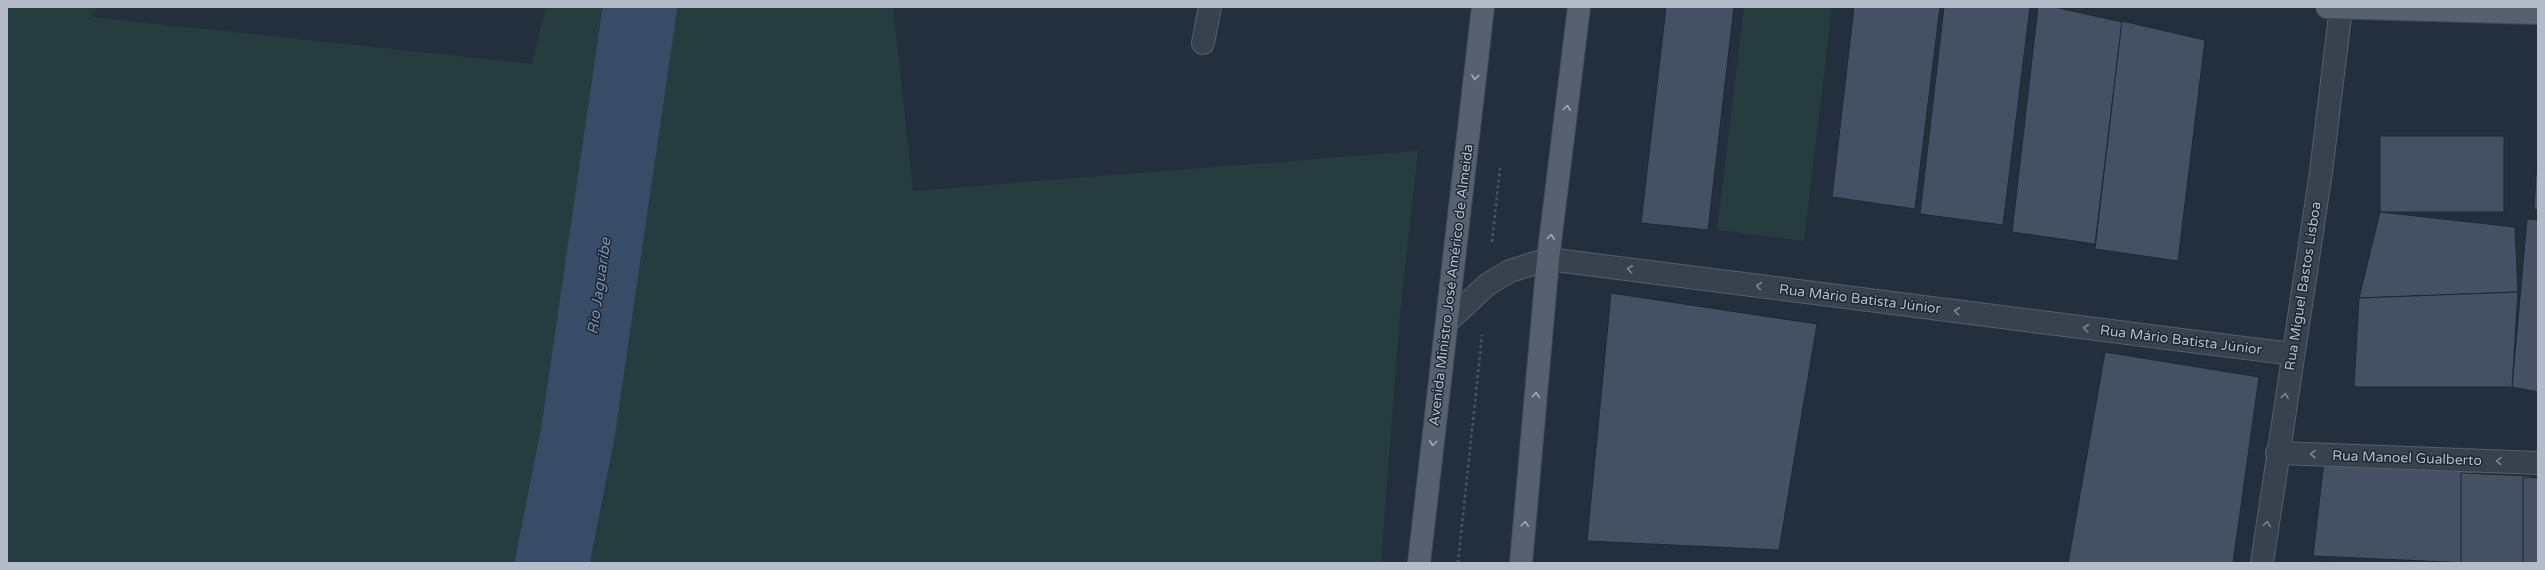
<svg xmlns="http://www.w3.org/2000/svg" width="2545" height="570" font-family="'Varela Round',sans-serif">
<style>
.green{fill:#263c3f}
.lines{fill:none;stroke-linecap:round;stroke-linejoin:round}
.river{stroke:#394c67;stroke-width:74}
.building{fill:#455162;stroke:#1f2835}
.minor-casing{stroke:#565f6c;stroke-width:24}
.major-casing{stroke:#414a57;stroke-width:24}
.path{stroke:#44595c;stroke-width:2.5;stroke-dasharray:3 3;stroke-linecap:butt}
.minor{stroke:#38414e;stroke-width:22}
.major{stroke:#56606e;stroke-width:22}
.oneway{stroke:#a1aab7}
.oneway2{stroke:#7c8592}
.labels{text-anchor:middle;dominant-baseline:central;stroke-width:3;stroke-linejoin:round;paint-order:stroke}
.street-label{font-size:14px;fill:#b4bcc9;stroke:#1d2633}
.water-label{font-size:15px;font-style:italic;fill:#7c92b1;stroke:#1d2633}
</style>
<rect width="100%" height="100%" fill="#242f3e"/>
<g class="green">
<path d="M7 7H98L91 17 532 64 546 7H893L913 191 1418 151 1400 314 1381 563H7Z"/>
<path d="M1744 7H1832L1804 241 1717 230Z"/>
</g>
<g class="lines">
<path class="river" d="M552 563 578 432 640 7"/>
</g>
<g class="building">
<path d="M1666 7H1734L1708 230 1641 223Z"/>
<path d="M1854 7H1940L1915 209 1832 197Z"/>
<path d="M1944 7H2030L2003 225 1920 214Z"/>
<path d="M2038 7H2054L2122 22 2095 244 2012 232Z"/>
<path d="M2122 21 2205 40 2178 261 2095 249Z"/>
<rect x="2380" y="136" width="124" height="76"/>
<path d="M2538 143V210L2534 209Z"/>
<path d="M2380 212 2515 227 2518 292 2359 298Z"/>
<path d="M2527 219 2538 220V392L2512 387Z"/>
<path d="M2518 292 2512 387H2354L2359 298Z"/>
<path d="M1611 293 1817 324 1779 550 1587 541Z"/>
<path d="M2105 352 2259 377 2233 563H2068Z"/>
<path d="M2324 461 2473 469 2470 563 2313 556Z"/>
<path d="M2461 473 2532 476V563H2461Z"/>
<path d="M2523 477 2538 478V563H2523Z"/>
<path d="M2315 561 2355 563H2314Z"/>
</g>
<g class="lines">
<defs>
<g id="minor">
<path d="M1203 43 1210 7"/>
<path d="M1447 322 1488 284 1510 271 1548 259 2292 354"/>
<path d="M2277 453 2538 463"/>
<path d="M2262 563 2321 172 2341 8"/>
</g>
<g id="major">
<path d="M2327 7 2538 13"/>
<path d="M1419 563 1483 7"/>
<path d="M1521 563 1548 259 1579 7"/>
</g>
</defs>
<use href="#minor" class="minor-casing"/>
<use href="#major" class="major-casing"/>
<g class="path">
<path d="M1492 242 1500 168"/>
<path d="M1458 563 1482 335"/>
</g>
<use href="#minor" class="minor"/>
<use href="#major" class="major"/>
</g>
<defs><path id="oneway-chevron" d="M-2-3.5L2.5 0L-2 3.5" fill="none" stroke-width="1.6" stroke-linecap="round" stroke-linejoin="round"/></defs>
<g class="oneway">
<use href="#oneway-chevron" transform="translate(1475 77) rotate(96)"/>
<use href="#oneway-chevron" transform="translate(1567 108) rotate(-83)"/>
<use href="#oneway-chevron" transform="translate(1551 237) rotate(-83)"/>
<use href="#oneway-chevron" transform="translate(1536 395) rotate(-85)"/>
<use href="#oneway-chevron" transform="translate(1433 443) rotate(97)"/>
<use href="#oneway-chevron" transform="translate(1525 524) rotate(-85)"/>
</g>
<g class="oneway2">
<use href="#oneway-chevron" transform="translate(1630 269) rotate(-173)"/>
<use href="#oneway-chevron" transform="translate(1759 286) rotate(-173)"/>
<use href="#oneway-chevron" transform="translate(1957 311) rotate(-173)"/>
<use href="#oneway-chevron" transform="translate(2086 328) rotate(-173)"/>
<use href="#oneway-chevron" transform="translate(2285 396) rotate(-82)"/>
<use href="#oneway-chevron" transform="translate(2313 454) rotate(-178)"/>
<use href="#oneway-chevron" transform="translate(2499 461) rotate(-178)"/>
<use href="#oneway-chevron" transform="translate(2267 524) rotate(-82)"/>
</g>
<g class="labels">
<g class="street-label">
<text transform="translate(1451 285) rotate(-83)">Avenida Ministro José Américo de Almeida</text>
<text transform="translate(2303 286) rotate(-81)">Rua Miguel Bastos Lisboa</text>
<text transform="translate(1860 299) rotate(7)">Rua Mário Batista Júnior</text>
<text transform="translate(2181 340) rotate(7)">Rua Mário Batista Júnior</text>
<text transform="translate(2407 458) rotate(2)">Rua Manoel Gualberto</text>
</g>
<g class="water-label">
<text transform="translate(599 286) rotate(-82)">Rio Jaguaribe</text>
</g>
</g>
<rect width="2545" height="570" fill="none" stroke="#b4bcc9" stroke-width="16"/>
</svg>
